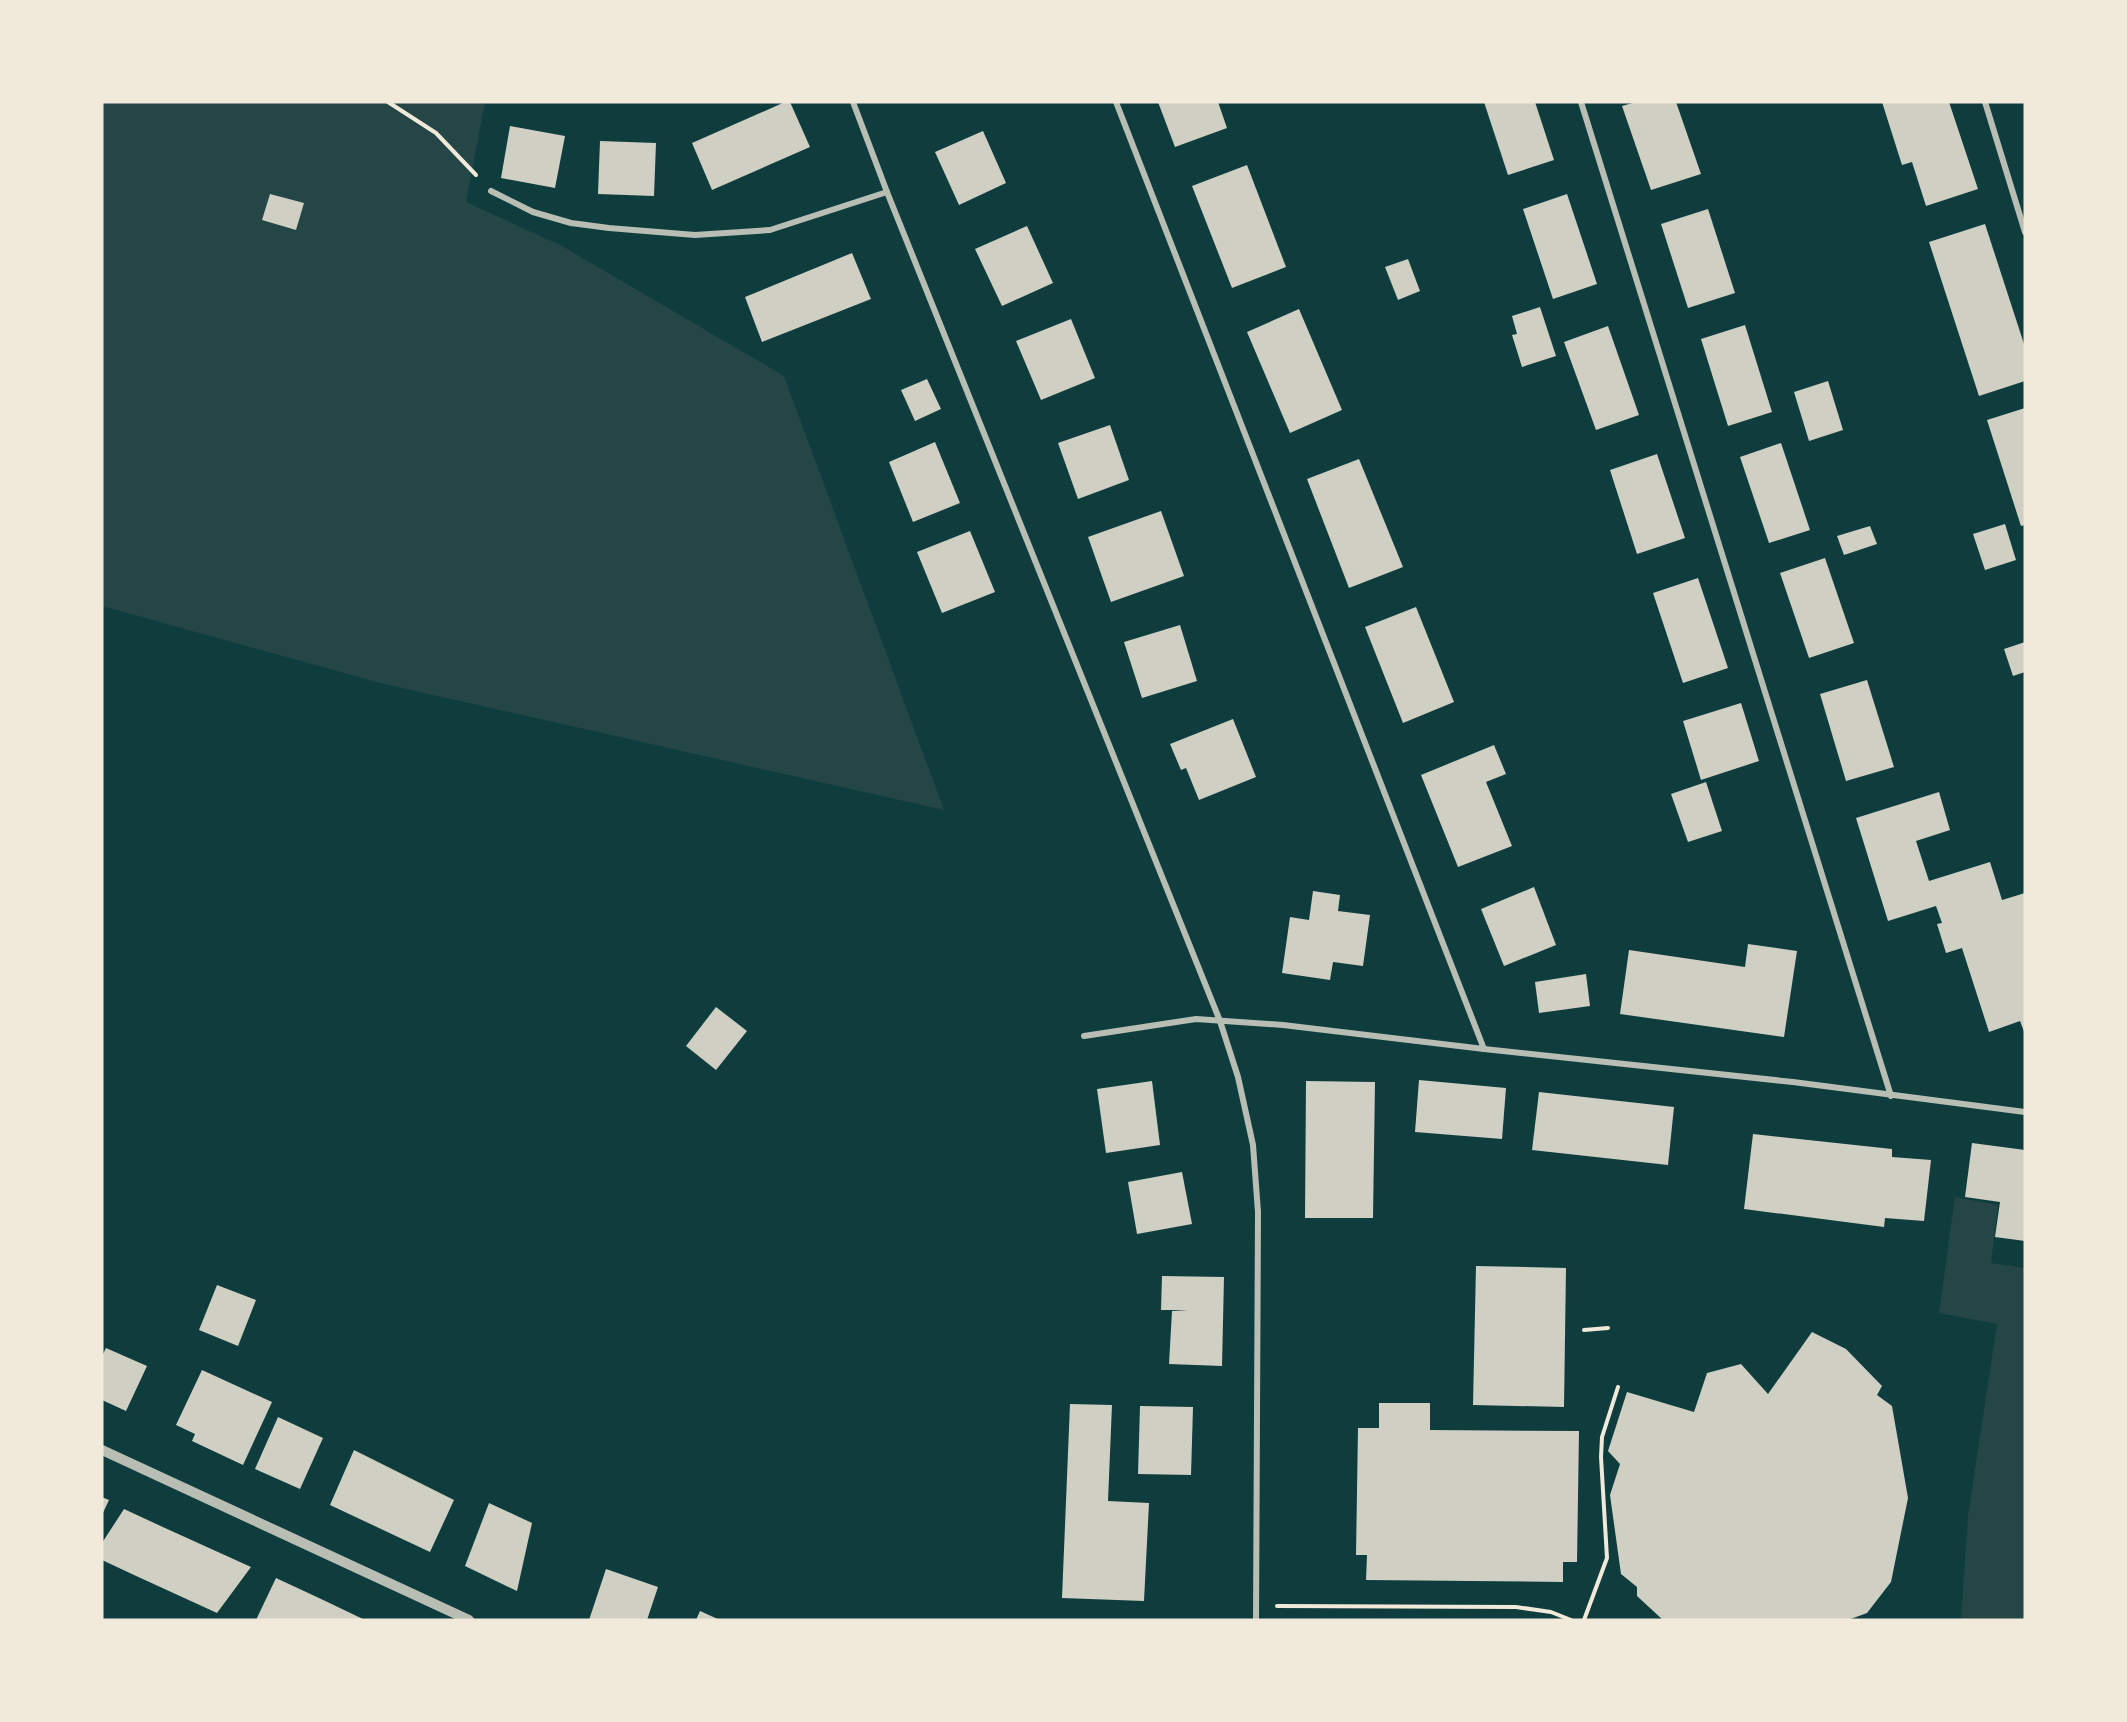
<svg xmlns="http://www.w3.org/2000/svg" width="2127" height="1722" font-family="Karla,sans-serif">
<style>
.green{fill:#244646}
.building{fill:#cfcfc3}
.lines{fill:none;stroke-linecap:round;stroke-linejoin:round}
.path{stroke:#f1e9da;stroke-width:4}
.minor{stroke:#b8beb3;stroke-width:6}
.tertiary{stroke:#b8beb3;stroke-width:10}
</style>
<rect width="100%" height="100%" fill="#0f3d3e"/>
<g class="green">
<path d="M102 102H485L466 202 562 246 784 376 944 810 380 683 102 606Z"/>
<path d="M1955 1197 1998 1205 1991 1263 2025 1268V1620H1961L1968 1516 1997 1324 1939 1313Z"/>
</g>
<g class="building">
<path d="M785 102H790L810 147 712 190 692 143Z"/>
<path d="M1158 102H1218L1227 128 1175 147Z"/>
<path d="M1484 102H1535L1554 160 1508 175Z"/>
<path d="M1636 102H1676L1701 174 1651 190 1622 106Z"/>
<path d="M1882 102H1949L1978 189 1926 206 1912 162 1902 165Z"/>
<path d="M510 126 565 136 555 188 501 178Z"/>
<path d="M983 131 1006 183 959 205 935 152Z"/>
<path d="M600 141 656 143 654 196 598 194Z"/>
<path d="M1247 165 1286 267 1232 288 1192 186Z"/>
<path d="M270 194 304 203 296 230 262 220Z"/>
<path d="M1567 194 1597 284 1553 299 1523 209Z"/>
<path d="M1708 209 1735 293 1688 308 1661 224Z"/>
<path d="M1985 224 2025 347V381L1979 396 1929 242Z"/>
<path d="M1027 226 1053 283 1002 306 975 249Z"/>
<path d="M852 253 871 299 762 342 745 297Z"/>
<path d="M1408 259 1420 291 1398 300 1385 267Z"/>
<path d="M1540 307 1556 356 1522 367 1512 335 1517 334 1512 316Z"/>
<path d="M1299 309 1342 410 1290 433 1247 332Z"/>
<path d="M1071 319 1095 378 1041 400 1016 341Z"/>
<path d="M1745 325 1772 412 1728 426 1701 339Z"/>
<path d="M1608 326 1639 415 1596 430 1564 342Z"/>
<path d="M927 379 941 409 915 421 901 390Z"/>
<path d="M1828 381 1843 430 1809 441 1794 392Z"/>
<path d="M2025 408V525L2021 526 1987 420Z"/>
<path d="M1110 425 1129 480 1078 499 1058 443Z"/>
<path d="M935 442 960 503 913 522 889 462Z"/>
<path d="M1781 443 1810 530 1769 543 1740 457Z"/>
<path d="M1657 454 1685 538 1637 554 1610 470Z"/>
<path d="M1359 459 1403 567 1349 588 1307 479Z"/>
<path d="M1161 511 1184 576 1111 602 1088 537Z"/>
<path d="M2005 524 2016 560 1985 570 1973 534Z"/>
<path d="M1870 526 1877 544 1844 555 1837 536Z"/>
<path d="M970 531 995 592 942 613 917 552Z"/>
<path d="M1825 558 1854 643 1809 658 1780 573Z"/>
<path d="M1698 578 1728 668 1683 683 1653 593Z"/>
<path d="M1416 607 1454 702 1403 723 1365 627Z"/>
<path d="M1180 625 1197 681 1142 698 1124 642Z"/>
<path d="M2025 642V672L2013 676 2004 649Z"/>
<path d="M1867 680 1894 767 1846 781 1820 694Z"/>
<path d="M1741 703 1759 761 1701 780 1683 721Z"/>
<path d="M1233 719 1256 777 1199 800 1186 768 1181 770 1170 744Z"/>
<path d="M1494 745 1506 774 1486 782 1512 846 1458 867 1421 775Z"/>
<path d="M1706 782 1722 831 1688 842 1671 794Z"/>
<path d="M1939 792 1950 830 1916 841 1929 881 1990 862 2002 900 2025 893V1034L2020 1021 1989 1032 1962 948 1946 953 1937 924 1942 923 1936 906 1888 921 1856 818Z"/>
<path d="M1534 887 1556 945 1504 966 1481 909Z"/>
<path d="M1313 891 1340 895 1338 911 1370 915 1363 966 1333 962 1330 980 1282 973 1290 917 1309 920Z"/>
<path d="M1748 944 1797 951 1784 1037 1620 1014 1629 950 1745 967Z"/>
<path d="M1586 974 1590 1006 1539 1013 1535 982Z"/>
<path d="M716 1007 747 1031 716 1070 686 1046Z"/>
<path d="M1419 1080 1506 1088 1502 1139 1415 1132Z"/>
<path d="M1152 1081 1160 1145 1106 1153 1097 1089Z"/>
<path d="M1306 1081 1375 1082 1373 1218H1305Z"/>
<path d="M1539 1092 1674 1107 1668 1165 1532 1150Z"/>
<path d="M1753 1134 1892 1149V1157L1931 1160 1924 1221 1885 1218 1884 1227 1744 1209Z"/>
<path d="M1972 1143 2025 1150V1241L1995 1237 2000 1202 1965 1197Z"/>
<path d="M1182 1172 1192 1224 1137 1234 1128 1182Z"/>
<path d="M1476 1266 1566 1268 1564 1407 1473 1405Z"/>
<path d="M1162 1276 1224 1277 1222 1366 1169 1364 1172 1311 1188 1310H1161Z"/>
<path d="M217 1285 256 1300 238 1346 199 1330Z"/>
<path d="M1812 1332 1846 1349 1882 1386 1877 1395 1892 1406 1908 1498 1891 1582 1867 1613 1848 1620H1663L1637 1596V1587L1621 1574 1610 1495 1620 1464 1608 1451 1627 1392 1694 1412 1707 1373 1741 1364 1768 1394Z"/>
<path d="M106 1348 147 1366 126 1411 102 1400V1356Z"/>
<path d="M202 1370 272 1402 243 1465 192 1441 195 1434 176 1425Z"/>
<path d="M1379 1403H1430V1430L1579 1431 1577 1562H1563V1582L1366 1580 1367 1555H1356L1358 1428H1379Z"/>
<path d="M1070 1404 1112 1405 1108 1501 1149 1503 1144 1601 1062 1598Z"/>
<path d="M1140 1406 1193 1407 1191 1475 1138 1474Z"/>
<path d="M278 1417 323 1438 300 1489 255 1469Z"/>
<path d="M354 1450 454 1500 430 1552 330 1505Z"/>
<path d="M102 1497 109 1500 102 1515Z"/>
<path d="M489 1503 532 1523 517 1591 465 1566Z"/>
<path d="M124 1509 165 1528 251 1567 217 1613 134 1575 102 1560V1543Z"/>
<path d="M606 1569 658 1587 647 1620H589Z"/>
<path d="M276 1578 319 1598 365 1620H256Z"/>
<path d="M700 1611 720 1620H696Z"/>
</g>
<g class="lines">
<g class="path">
<path d="M388 102 436 133 476 175"/>
<path d="M1584 1330 1608 1328"/>
<path d="M1277 1606 1516 1607 1551 1612 1571 1620"/>
<path d="M1584 1620 1607 1558 1601 1457 1602 1437 1618 1387"/>
</g>
<g class="minor">
<path d="M853 102 887 192 1220 1021 1238 1077 1253 1145 1258 1212 1256 1620"/>
<path d="M1116 102 1484 1049"/>
<path d="M1581 102 1891 1096"/>
<path d="M1985 102 2025 232"/>
<path d="M491 191 533 212 571 223 609 228 695 235 770 230 887 192"/>
<path d="M1084 1036 1196 1019 1283 1025 1484 1049 1793 1082 2025 1112"/>
</g>
<path class="tertiary" d="M102 1450 469 1620"/>
</g>
<rect width="2127" height="1722" fill="none" stroke="#f1e9da" stroke-width="207"/>
</svg>
